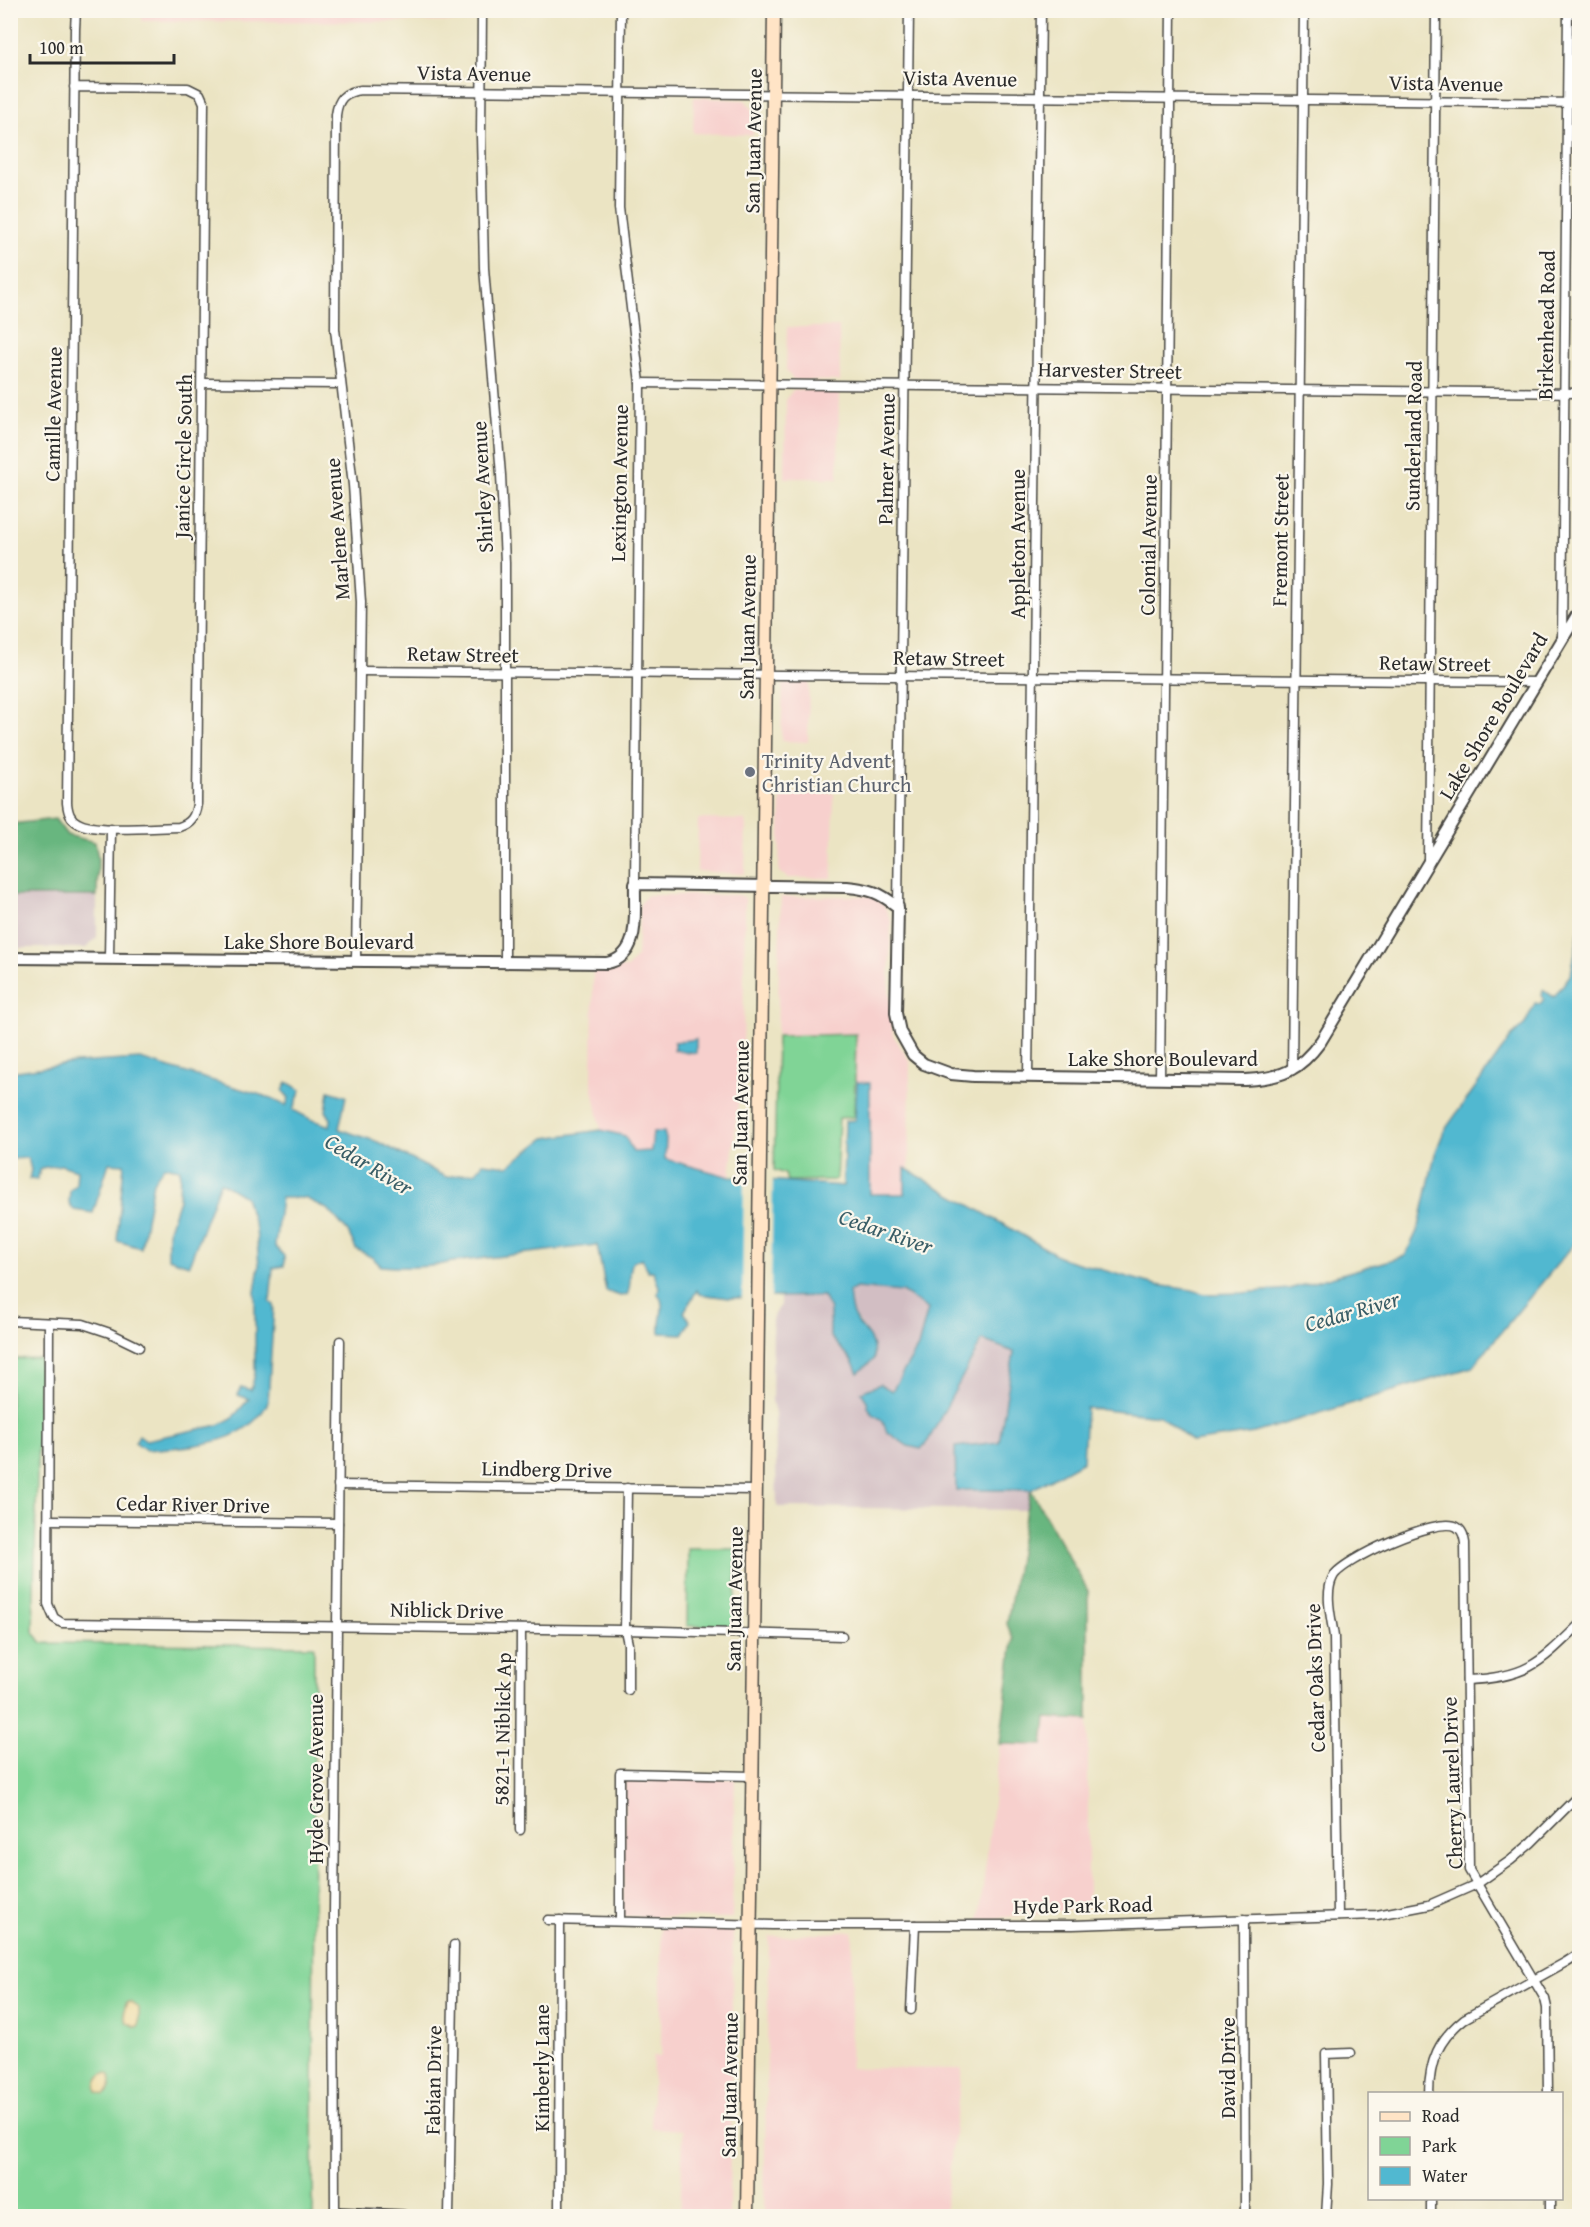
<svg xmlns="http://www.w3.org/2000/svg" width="1590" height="2227" font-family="'Gentium Book Plus',serif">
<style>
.built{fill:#f7d0cd}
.industrial{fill:#d2bec3}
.green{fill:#80d496;stroke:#568060;stroke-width:1.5}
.forest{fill:#68b67f;stroke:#4a7055;stroke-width:1.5}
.sand{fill:#eeda9e;stroke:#8c8264;stroke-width:1.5}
.water{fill:#51b8d0;stroke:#3e727e;stroke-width:1.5}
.pier{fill:#ebe4c3}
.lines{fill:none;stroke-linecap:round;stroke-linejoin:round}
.minor-casing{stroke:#484742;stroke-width:11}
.tertiary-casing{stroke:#484742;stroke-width:14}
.secondary-casing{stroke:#484742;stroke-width:15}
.minor{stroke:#fff;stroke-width:8}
.tertiary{stroke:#fff;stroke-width:10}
.secondary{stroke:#ffe4c6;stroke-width:12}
.worship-dot{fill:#6b7280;stroke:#fbf7ec;stroke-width:2}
.labels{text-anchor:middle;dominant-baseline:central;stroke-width:4.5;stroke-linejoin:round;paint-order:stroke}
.street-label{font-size:21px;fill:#2b2b2b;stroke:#fbf7ec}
.worship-label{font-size:21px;fill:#5b616d;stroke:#fbf7ec;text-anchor:start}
.water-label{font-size:22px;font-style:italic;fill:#385c65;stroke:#fbf7ec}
</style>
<rect width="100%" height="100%" fill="#fbf7ec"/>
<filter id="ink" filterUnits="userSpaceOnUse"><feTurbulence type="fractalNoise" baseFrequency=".0167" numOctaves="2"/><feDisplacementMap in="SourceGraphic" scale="12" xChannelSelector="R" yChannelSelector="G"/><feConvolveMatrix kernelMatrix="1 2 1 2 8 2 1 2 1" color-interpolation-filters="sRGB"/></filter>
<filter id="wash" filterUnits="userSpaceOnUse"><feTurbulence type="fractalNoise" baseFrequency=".008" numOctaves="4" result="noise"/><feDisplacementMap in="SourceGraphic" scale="24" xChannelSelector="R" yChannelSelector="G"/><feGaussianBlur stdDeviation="1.35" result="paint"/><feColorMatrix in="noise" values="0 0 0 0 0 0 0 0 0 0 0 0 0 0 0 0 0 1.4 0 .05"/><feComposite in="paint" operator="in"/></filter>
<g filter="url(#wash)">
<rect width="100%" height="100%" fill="#ebe4c3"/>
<g class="built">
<path d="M143 10H472V22L142 21Z"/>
<path d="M694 97 745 100 753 110V135L693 133Z"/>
<path d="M787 327H839L840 381 793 380 786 370Z"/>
<path d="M793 390H839L838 478H785L786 399Z"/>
<path d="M798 679H809L808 742 781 741 783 685Z"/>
<path d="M781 793H834L832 878H788L779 872Z"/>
<path d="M698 819 746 820 745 872 743 874 697 871Z"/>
<path d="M647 895H739L745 898 743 1058 730 1177 665 1159 666 1139 651 1151 633 1152 625 1136 601 1130 592 1084 593 970 627 968 637 956 640 904Z"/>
<path d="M872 896 884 905 891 921 889 989 893 1035 910 1062 909 1170 906 1169 905 1194H869L870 1083 855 1082 856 1034 777 1036 781 897Z"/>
<path d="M1045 1718 1088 1720V1908L979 1920 1000 1744 1043 1745Z"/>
<path d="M625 1778 735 1779 732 1918 623 1916Z"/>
<path d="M661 1927 728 1930 733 1931 729 2216H680L683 2130 651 2128 653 2057 661 2056Z"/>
<path d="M853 1931 850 2068 962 2069 944 2216H770L764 2211 769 1937Z"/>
</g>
<g class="industrial">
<path d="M10 896H97V937L86 948H11Z"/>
<path d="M856 1288 902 1292 929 1309 918 1347 892 1391 867 1401 873 1414 882 1420 887 1432 921 1449 928 1441 982 1340 1014 1351 999 1442 956 1490H1031L1026 1510 777 1507 775 1414 772 1401 773 1316 780 1305V1297L784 1295 823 1296 830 1310V1336L852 1361 871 1339 852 1313 849 1292Z"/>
</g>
<g class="green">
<path d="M856 1034 854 1117 839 1118 836 1180 787 1181 785 1174 774 1170 777 1036Z"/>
<path d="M40 1358 33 1631 42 1643 314 1646 313 2216H11L10 1359Z"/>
<path d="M688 1549H737L735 1622 729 1626H687Z"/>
</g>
<g class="forest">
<path d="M55 819 67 835 95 842 98 858 97 896H11V824Z"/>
<path d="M1031 1490 1088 1591V1720L1046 1718 1043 1745 1000 1744 1013 1639 1007 1624 1026 1510Z"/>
</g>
<g class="sand">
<path d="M127 2002H131L139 2008V2025L136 2027 127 2022C124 2015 123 2008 127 2002Z"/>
<path d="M106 2073 110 2075C112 2082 111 2091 104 2095L97 2092C95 2086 98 2079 102 2074Z"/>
</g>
<g class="water">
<path d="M1579 931V1238L1472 1367 1254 1433 1192 1442 1160 1416 1086 1408 1083 1461 1031 1490H956L955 1447 999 1442 1014 1352 982 1340 928 1441 921 1449 908 1446 887 1432 882 1420 873 1414 868 1407 867 1401 861 1392 880 1384 892 1391 918 1347 928 1309 902 1292 856 1288 849 1292C850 1298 850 1306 852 1312 858 1331 875 1332 874 1359L858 1373 852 1361 830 1336V1310L823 1296 729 1298 699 1294 697 1290 684 1312 690 1321 683 1334 660 1333C658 1318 667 1306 658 1294L659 1287 653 1271H648L642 1258 633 1262C627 1273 633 1283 627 1295L620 1296 606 1291 597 1245 452 1262C429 1268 404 1268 381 1266L373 1258 356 1249 348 1232 329 1210 305 1198H281L275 1246 284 1256V1266L273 1268 270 1302 274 1305 268 1402C247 1447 188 1446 146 1450L135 1442 139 1435 146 1440 219 1425 232 1418 249 1399 238 1395 241 1387 251 1390 255 1374V1292L259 1266 256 1229 245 1197 220 1182 189 1265 168 1258V1232L179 1199 180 1169 164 1166 153 1182 141 1248 117 1241 124 1164 109 1163 93 1213 74 1210 69 1203 70 1190 76 1185 77 1170 61 1165 41 1168 37 1180 29 1179 31 1170 28 1158 11 1159 10 1072 75 1063 140 1059 271 1098 286 1106 289 1098 283 1091 287 1082 301 1090 293 1110 312 1120 330 1126 331 1119 326 1111 329 1091 346 1096 339 1129 378 1142 446 1177 476 1172 483 1163 508 1166 545 1138 601 1130 625 1136 633 1152 651 1151 653 1132H664L666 1139 665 1159 730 1177 843 1186 845 1121 855 1120 857 1082 870 1083V1194H905V1168L1064 1259 1156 1285 1192 1290 1205 1294 1243 1293 1289 1289 1405 1256 1419 1227 1435 1154 1444 1131 1511 1037 1525 1024 1535 1003 1540 1004 1544 999 1542 996 1543 990 1554 997 1571 974Z"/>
<path d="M696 1039V1053L674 1050V1042Z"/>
</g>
<path class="pier" d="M744 1175 773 1177 771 1301H742Z"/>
</g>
<g filter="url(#ink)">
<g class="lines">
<defs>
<g id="minor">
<path d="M482 10 481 136 484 268 501 475 505 562V961"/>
<path d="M621 10 619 208 640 383 635 884"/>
<path d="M74 87 188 88 200 94 204 103 197 804C195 817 191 823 179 827 158 827 94 833 78 823 70 819 68 812 67 803L75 29 76 10"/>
<path d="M202 383 340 384"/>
<path d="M640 383 1580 393"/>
<path d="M1562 640 1568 10"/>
<path d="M360 671 1536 682"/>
<path d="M1428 862 1436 10"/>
<path d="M898 907 909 10"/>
<path d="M109 958 111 828"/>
<path d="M356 960 361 602 353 485 335 329 336 115C338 99 344 92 361 90L1580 103"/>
<path d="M1292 1070 1304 10"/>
<path d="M1028 1077 1041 10"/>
<path d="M1160 1079 1171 10"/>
<path d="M10 1321 83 1324 110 1333 139 1347"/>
<path d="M49 1323 48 1604 54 1618 62 1623 625 1630 842 1636"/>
<path d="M338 1485 755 1490"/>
<path d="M627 1488 625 1630 628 1644V1690"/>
<path d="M49 1520 338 1523"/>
<path d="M1467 1680C1526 1678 1539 1664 1580 1624"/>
<path d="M520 1830 521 1629"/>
<path d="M1338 1916 1334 1637C1332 1620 1324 1594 1333 1577 1341 1560 1439 1515 1457 1527 1463 1531 1464 1537 1465 1543L1469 1870 1545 1999 1547 2008 1548 2094"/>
<path d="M1244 1919 1245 2216"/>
<path d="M548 1920 772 1925H1073L1377 1915 1429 1905 1477 1884 1511 1860 1531 1843 1580 1794"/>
<path d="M620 1921V1773L752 1776"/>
<path d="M911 2010 915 1925"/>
<path d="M1429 2094C1429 2061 1439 2039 1464 2019L1566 1962 1580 1953"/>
<path d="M1431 2198V2216"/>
<path d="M1550 2198V2216"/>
<path d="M335 2213 334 1913 340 1341"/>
<path d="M449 2216 454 1945"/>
<path d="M559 2216 560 1920"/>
<path d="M1326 2216 1328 2184 1326 2054 1351 2053"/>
</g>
<g id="tertiary">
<path d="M10 958 607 963C642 956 634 912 635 884L847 887C870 889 879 892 898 907L896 1013 900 1032 913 1055 924 1064 951 1074 973 1076 1245 1080C1282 1078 1299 1071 1321 1041L1580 610"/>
<path d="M335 2216V2213L403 2216"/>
</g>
<path id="secondary" d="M747 2216 774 10"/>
</defs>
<use href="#minor" class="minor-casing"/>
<use href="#tertiary" class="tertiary-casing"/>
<use href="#secondary" class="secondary-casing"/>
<use href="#minor" class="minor"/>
<use href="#tertiary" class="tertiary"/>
<use href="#secondary" class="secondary"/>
</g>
</g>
<circle class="worship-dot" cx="750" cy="772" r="6"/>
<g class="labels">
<g class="street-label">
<text transform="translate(474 73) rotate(1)">Vista Avenue</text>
<text transform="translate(960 78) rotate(1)">Vista Avenue</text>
<text transform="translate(1446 83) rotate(1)">Vista Avenue</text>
<text transform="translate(753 141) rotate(-89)">San Juan Avenue</text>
<text transform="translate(1546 325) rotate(-89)">Birkenhead Road</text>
<text transform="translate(1110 370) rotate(1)">Harvester Street</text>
<text transform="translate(53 414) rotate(-89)">Camille Avenue</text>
<text transform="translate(1413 436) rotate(-89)">Sunderland Road</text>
<text transform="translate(183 456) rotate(-89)">Janice Circle South</text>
<text transform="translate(886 459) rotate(-89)">Palmer Avenue</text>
<text transform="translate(619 483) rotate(-89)">Lexington Avenue</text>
<text transform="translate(482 487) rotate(-93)">Shirley Avenue</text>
<text transform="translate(337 529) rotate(-94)">Marlene Avenue</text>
<text transform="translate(1280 540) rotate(-89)">Fremont Street</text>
<text transform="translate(1017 544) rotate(-90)">Appleton Avenue</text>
<text transform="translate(1148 545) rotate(-89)">Colonial Avenue</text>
<text transform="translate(747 627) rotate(-89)">San Juan Avenue</text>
<text transform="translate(463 654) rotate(1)">Retaw Street</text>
<text transform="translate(949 658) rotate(1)">Retaw Street</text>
<text transform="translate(1435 663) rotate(1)">Retaw Street</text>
<text transform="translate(1493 716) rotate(-59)">Lake Shore Boulevard</text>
<text x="319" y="941">Lake Shore Boulevard</text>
<text x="1163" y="1058">Lake Shore Boulevard</text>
<text transform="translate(740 1113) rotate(-89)">San Juan Avenue</text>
<text transform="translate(547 1469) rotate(1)">Lindberg Drive</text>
<text transform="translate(193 1504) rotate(1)">Cedar River Drive</text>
<text transform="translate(734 1599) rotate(-89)">San Juan Avenue</text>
<text transform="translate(447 1610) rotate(1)">Niblick Drive</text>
<text transform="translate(1315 1678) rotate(-92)">Cedar Oaks Drive</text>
<text transform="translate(502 1729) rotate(-89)">5821-1 Niblick Ap</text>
<text transform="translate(315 1779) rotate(-90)">Hyde Grove Avenue</text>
<text transform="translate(1452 1783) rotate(-92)">Cherry Laurel Drive</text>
<text transform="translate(1083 1905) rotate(-1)">Hyde Park Road</text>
<text transform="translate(541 2068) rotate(-90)">Kimberly Lane</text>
<text transform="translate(1227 2068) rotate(-90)">David Drive</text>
<text transform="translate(433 2080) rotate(-89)">Fabian Drive</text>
<text transform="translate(729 2085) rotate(-89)">San Juan Avenue</text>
</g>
<g class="worship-label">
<text x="762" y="760">Trinity Advent<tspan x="762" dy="24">Christian Church</tspan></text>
</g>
<g class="water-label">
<text transform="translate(369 1164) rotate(31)">Cedar River</text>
<text transform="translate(886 1231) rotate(19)">Cedar River</text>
<text transform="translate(1352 1311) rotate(-16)">Cedar River</text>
</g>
</g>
<rect width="1590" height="2227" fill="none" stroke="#fbf7ec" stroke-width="36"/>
<rect x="1368" y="2092" width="195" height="108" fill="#fbf7ec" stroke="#a8a59f" stroke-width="1.5"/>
<rect x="1380" y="2112" width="30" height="9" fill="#ffe4c6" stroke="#a8a59f" stroke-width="1.5"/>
<text x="1422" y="2122" font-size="18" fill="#2b2b2b">Road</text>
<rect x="1380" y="2137" width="30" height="18" fill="#80d496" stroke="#a8a59f" stroke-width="1.5"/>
<text x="1422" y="2152" font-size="18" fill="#2b2b2b">Park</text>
<rect x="1380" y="2167" width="30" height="18" fill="#51b8d0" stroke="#a8a59f" stroke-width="1.5"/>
<text x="1422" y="2182" font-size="18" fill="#2b2b2b">Water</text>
<path d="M30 54v9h144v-9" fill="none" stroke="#2b2b2b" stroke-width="3"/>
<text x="39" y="54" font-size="18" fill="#2b2b2b" stroke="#fbf7ec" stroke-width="4.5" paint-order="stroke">100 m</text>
</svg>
